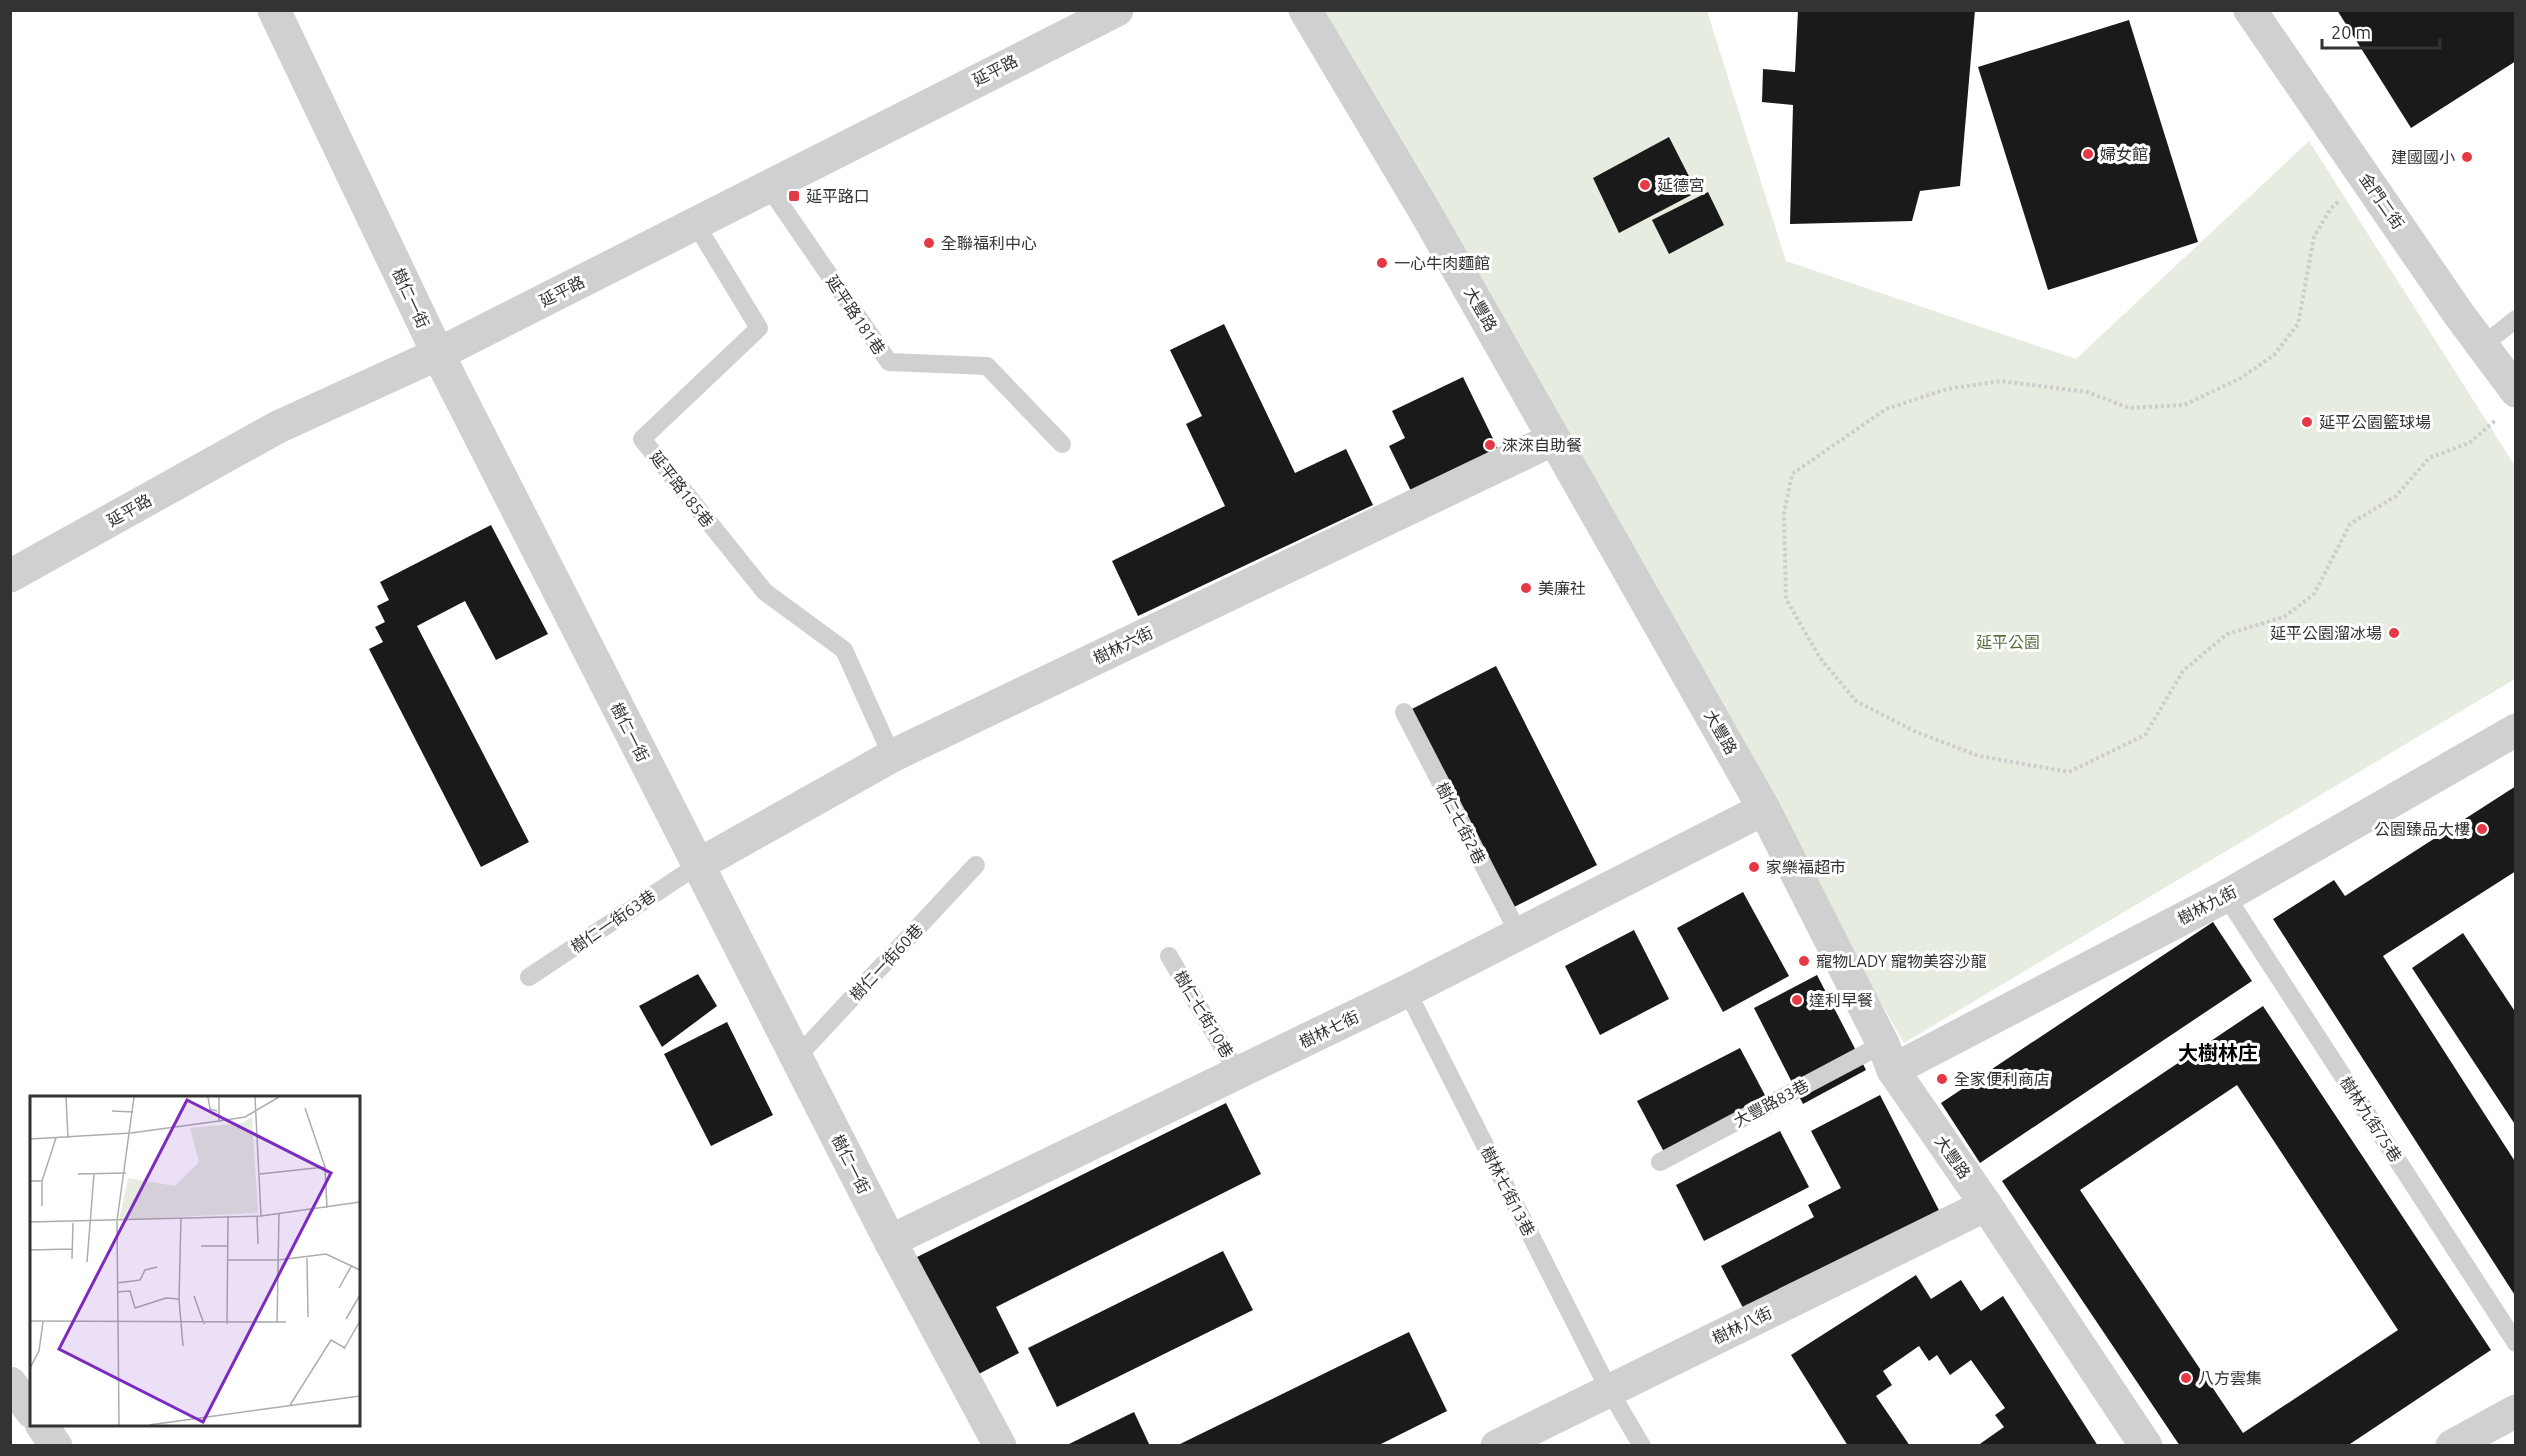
<svg xmlns="http://www.w3.org/2000/svg" width="2526" height="1456" font-family="Ubuntu,'Noto Sans TC',sans-serif">
<style>
.green{fill:#e6ecdf}
.building{fill:#1a1a1a;fill-rule:evenodd}
.lines{fill:none;stroke-linecap:round;stroke-linejoin:round}
.path{stroke:#cdcdcd;stroke-width:4;stroke-dasharray:3 3;stroke-linecap:butt}
.service{stroke:#d0d0d0;stroke-width:18}
.minor{stroke:#d0d0d0;stroke-width:33}
.poi-dot{fill:#e63946;stroke:#fff;stroke-width:2}
.labels{text-anchor:middle;dominant-baseline:central;stroke-width:6;stroke-linejoin:round;paint-order:stroke}
.street-label{font-size:16px;fill:#333;stroke:#fff}
.poi-label{font-size:16px;fill:#333;stroke:#fff;text-anchor:start}
.park-label{font-size:16px;fill:#56703f;stroke:#fff}
.quarter-label{font-size:20px;font-weight:bold;fill:#000;stroke:#fff}
.inset-road{fill:none;stroke:#adadad;stroke-width:1.5}
.view{fill:#7b2cbf;fill-opacity:0.15;stroke:#7b2cbf;stroke-width:3}
.inset-edge{fill:none;stroke:#333;stroke-width:3}
</style>
<rect width="100%" height="100%" fill="#fff"/>
<path class="green" d="M1318 11H1707L1786 261 2076 359 2309 141 2515 466V679L1904 1043 1554 439Z"/>
<g class="building">
<path d="M1798 10H1975L1960 186 1920 191 1912 221 1790 224 1793 105 1762 102 1763 69 1795 72Z"/>
<path d="M2337 10H2516V61L2411 128Z"/>
<path d="M2129 20 2198 242 2048 290 1978 67Z"/>
<path d="M1669 137 1697 192 1619 233 1593 178Z"/>
<path d="M1708 192 1724 225 1669 254 1652 220Z"/>
<path d="M1224 324 1295 473 1346 449 1373 505 1138 616 1112 561 1225 506 1186 424 1202 416 1170 350Z"/>
<path d="M1463 377 1501 455 1411 491 1389 446 1405 438 1392 411Z"/>
<path d="M491 525 548 634 496 660 465 601 417 626 529 842 481 867 369 649 383 642 375 627 385 622 377 606 389 600 380 582Z"/>
<path d="M1496 666 1597 865 1510 909 1408 711Z"/>
<path d="M2516 786V871L2383 956 2516 1163V1297L2273 919 2334 880 2345 896Z"/>
<path d="M1743 892 1789 976 1723 1012 1677 928Z"/>
<path d="M2213 922 2252 981 1980 1163 1941 1103Z"/>
<path d="M1634 930 1669 999 1600 1035 1565 966Z"/>
<path d="M2463 933 2516 1013V1126L2412 968Z"/>
<path d="M698 974 717 1006 662 1047 639 1006Z"/>
<path d="M1817 975 1866 1070 1803 1104 1754 1008Z"/>
<path d="M2263 1006 2491 1350 2347 1446H2180L2002 1181ZM2237 1085 2398 1330 2243 1433 2080 1190Z"/>
<path d="M727 1022 773 1115 711 1146 664 1054Z"/>
<path d="M1740 1048 1767 1099 1664 1152 1637 1101Z"/>
<path d="M1880 1095 1945 1222 1751 1323 1721 1266 1814 1217 1808 1205 1841 1188 1811 1131Z"/>
<path d="M1226 1103 1261 1174 996 1307 1019 1353 971 1378 911 1260Z"/>
<path d="M1780 1131 1809 1187 1704 1241 1676 1185Z"/>
<path d="M1223 1251 1253 1310 1057 1407 1028 1348Z"/>
<path d="M1916 1275 1931 1299 1961 1280 1981 1311 2003 1296 2098 1446H1977L2004 1427 1995 1415 2005 1408 1971 1360 1950 1375 1937 1355 1929 1361 1919 1346 1883 1371 1892 1385 1876 1396 1910 1446H1848L1791 1355Z"/>
<path d="M1409 1332 1447 1411 1377 1446H1176Z"/>
<path d="M1134 1412 1150 1446H1065Z"/>
</g>
<g class="lines">
<path class="path" d="M2338 202 2331 208 2314 237 2298 324 2274 355 2241 378 2184 405 2129 408 2087 392 2001 381 1947 389 1886 409 1792 474 1784 513 1786 599 1820 658 1856 701 1914 731 1979 756 2069 772 2145 735 2183 671 2227 634 2284 617 2314 594 2350 524 2396 496 2429 458 2469 443 2496 420"/>
<g class="service">
<path d="M768 186 889 362 987 366 1062 444"/>
<path d="M695 223 759 328 642 439 765 592 844 650 892 756"/>
<path d="M2482 346 2516 319"/>
<path d="M1404 712 1519 934"/>
<path d="M2226 896 2516 1343"/>
<path d="M1169 956 1238 1073"/>
<path d="M529 977 698 865"/>
<path d="M1407 991 1609 1390 1642 1446"/>
<path d="M796 1058 976 865"/>
<path d="M1660 1162 1883 1044"/>
</g>
<g class="minor">
<path d="M274 10 438 354 890 1241 1000 1446"/>
<path d="M1305 10 1427 215 1764 809 1883 1044 1893 1070 1986 1205 2146 1446"/>
<path d="M2250 10 2458 313 2516 391"/>
<path d="M10 576 278 427 438 354 1117 10"/>
<path d="M698 865 892 756 1554 439"/>
<path d="M1893 1070 2226 896 2516 730"/>
<path d="M890 1241 1407 991 1764 809"/>
<path d="M10 1383 32 1412"/>
<path d="M41 1424 56 1446"/>
<path d="M1497 1446 1986 1205"/>
<path d="M2452 1446 2516 1411"/>
</g>
</g>
<g class="poi-dot">
<circle cx="2088" cy="154" r="6"/>
<circle cx="2467" cy="157" r="6"/>
<circle cx="1645" cy="185" r="6"/>
<rect x="788" y="190" width="12" height="12" rx="3"/>
<circle cx="929" cy="243" r="6"/>
<circle cx="1382" cy="263" r="6"/>
<circle cx="2307" cy="422" r="6"/>
<circle cx="1490" cy="445" r="6"/>
<circle cx="1526" cy="588" r="6"/>
<circle cx="2394" cy="633" r="6"/>
<circle cx="2482" cy="829" r="6"/>
<circle cx="1754" cy="867" r="6"/>
<circle cx="1804" cy="961" r="6"/>
<circle cx="1797" cy="1000" r="6"/>
<circle cx="1942" cy="1079" r="6"/>
<circle cx="2186" cy="1378" r="6"/>
</g>
<g class="labels">
<g class="street-label">
<text transform="translate(995 70) rotate(-27)">延平路</text>
<text transform="translate(2382 201) rotate(55)">金門二街</text>
<text transform="translate(562 291) rotate(-27)">延平路</text>
<text transform="translate(411 298) rotate(65)">樹仁一街</text>
<text transform="translate(1481 309) rotate(60)">大豐路</text>
<text transform="translate(856 315) rotate(56)">延平路181巷</text>
<text transform="translate(682 489) rotate(52)">延平路185巷</text>
<text transform="translate(129 510) rotate(-29)">延平路</text>
<text transform="translate(1123 645) rotate(-26)">樹林六街</text>
<text transform="translate(630 732) rotate(63)">樹仁一街</text>
<text transform="translate(1721 732) rotate(60)">大豐路</text>
<text transform="translate(1461 823) rotate(63)">樹仁七街2巷</text>
<text transform="translate(2207 905) rotate(-28)">樹林九街</text>
<text transform="translate(613 921) rotate(-34)">樹仁一街63巷</text>
<text transform="translate(886 962) rotate(-47)">樹仁一街60巷</text>
<text transform="translate(1204 1014) rotate(59)">樹仁七街10巷</text>
<text transform="translate(1329 1029) rotate(-26)">樹林七街</text>
<text transform="translate(1771 1103) rotate(-28)">大豐路83巷</text>
<text transform="translate(2371 1119) rotate(57)">樹林九街75巷</text>
<text transform="translate(1953 1157) rotate(55)">大豐路</text>
<text transform="translate(851 1164) rotate(63)">樹仁一街</text>
<text transform="translate(1508 1191) rotate(63)">樹林七街13巷</text>
<text transform="translate(1742 1325) rotate(-26)">樹林八街</text>
</g>
<g class="poi-label">
<text x="2100" y="154">婦女館</text>
<text x="2455" y="157" text-anchor="end">建國國小</text>
<text x="1657" y="185">延德宮</text>
<text x="806" y="196">延平路口</text>
<text x="941" y="243">全聯福利中心</text>
<text x="1394" y="263">一心牛肉麵館</text>
<text x="2319" y="422">延平公園籃球場</text>
<text x="1502" y="445">淶淶自助餐</text>
<text x="1538" y="588">美廉社</text>
<text x="2382" y="633" text-anchor="end">延平公園溜冰場</text>
<text x="2470" y="829" text-anchor="end">公園臻品大樓</text>
<text x="1766" y="867">家樂福超市</text>
<text x="1816" y="961">寵物LADY 寵物美容沙龍</text>
<text x="1809" y="1000">達利早餐</text>
<text x="1954" y="1079">全家便利商店</text>
<text x="2198" y="1378">八方雲集</text>
</g>
<g class="park-label">
<text x="2008" y="642">延平公園</text>
</g>
<g class="quarter-label">
<text x="2218" y="1052">大樹林庄</text>
</g>
</g>
<g transform="translate(30 1096)">
<rect width="330" height="330" fill="#fff"/>
<path d="M222 21 228 117 89 124 98 82 145 90 169 66 160 32 212 27Z" fill="#e6ecdf"/>
<path class="inset-road" d="M36 1 38 42M178 1 180 13 187 15M225 1 231 120M275 12 295 71 297 112M82 15 103 16M189 25V1M0 43 101 37 189 25 215 21 249 1M48 78 96 77M230 78 295 71M0 85H12V110M12 85 26 42M227 120 228 148M151 122 149 203 153 250M0 126 231 120 330 106M171 150H198M0 154 42 153M277 162 278 221M42 163 43 127M198 164H248L296 158 330 174M57 166 64 78M87 187 110 184 115 174 127 171M309 192 322 169M87 196 100 195 105 212 136 202 149 203M164 200 174 228M316 223 330 199M0 225 256 226M247 227 249 118M197 228 198 120M314 253 330 225M0 272 9 255 13 226M260 309 301 244 315 252M89 329 87 125 104 1M119 329 330 300"/>
<path class="view" d="M157 4 301 77 173 326 29 253Z"/>
<rect width="330" height="330" class="inset-edge"/>
</g>
<rect width="2526" height="1456" fill="none" stroke="#333333" stroke-width="24"/>
<path d="M2322 39v9h118v-9" fill="none" stroke="#333333" stroke-width="3"/>
<text x="2331" y="39" font-size="18" fill="#333333" stroke="#ffffff" stroke-width="4.5" paint-order="stroke">20 m</text>
</svg>
